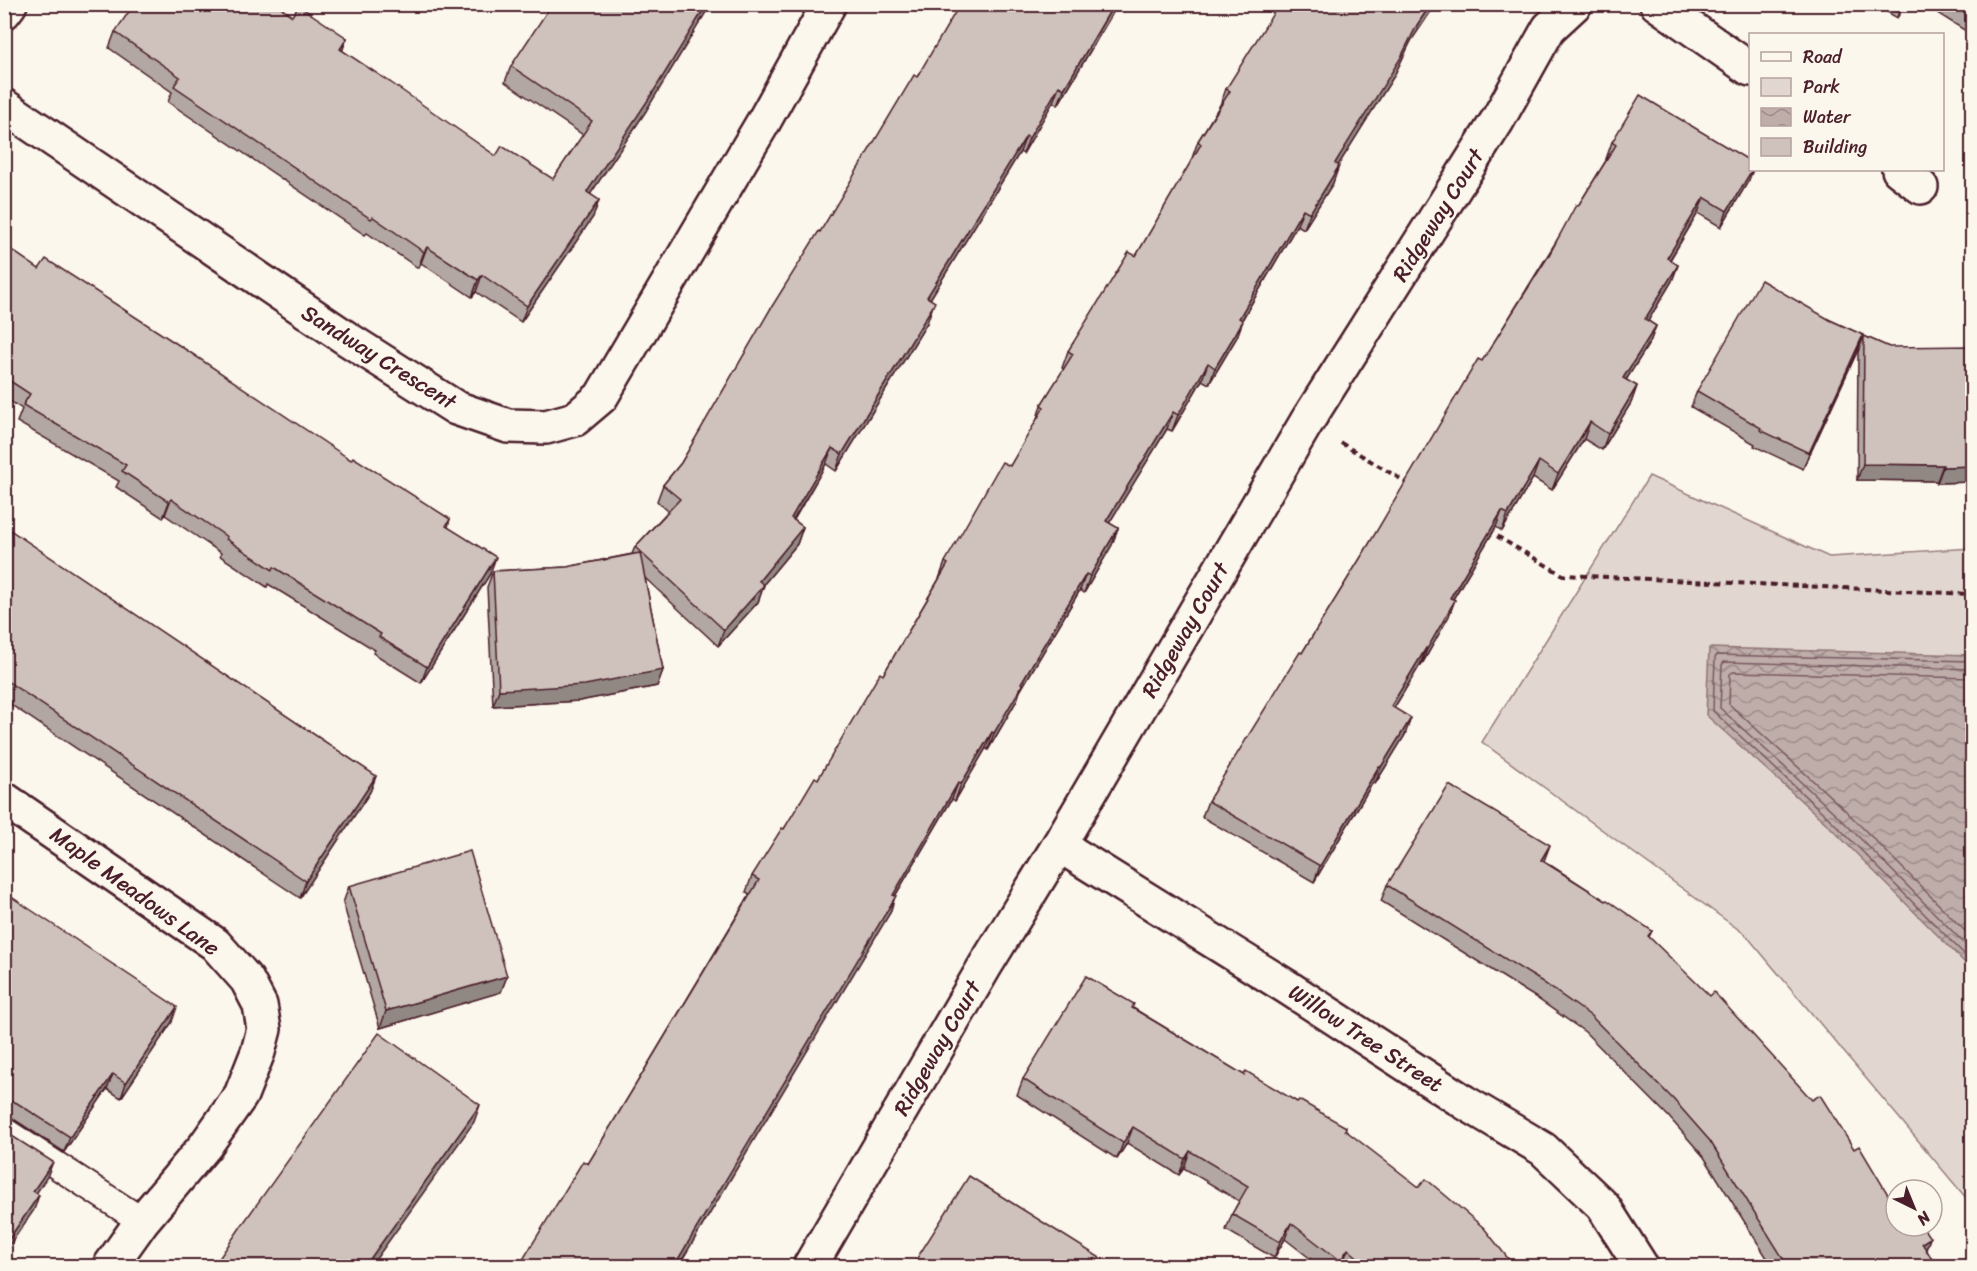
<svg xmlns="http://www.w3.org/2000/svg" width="1977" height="1271" font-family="Sriracha,sans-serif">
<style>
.green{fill:#e2d7d0;stroke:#967b7e;stroke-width:1.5}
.water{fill:url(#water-waves);stroke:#907477;stroke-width:1.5}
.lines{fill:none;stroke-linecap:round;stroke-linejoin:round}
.shore{stroke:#79585e;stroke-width:1.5}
.lane-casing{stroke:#4a1f2b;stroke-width:30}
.street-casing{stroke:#4a1f2b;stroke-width:38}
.secondary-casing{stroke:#4a1f2b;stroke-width:38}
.path{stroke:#4a1f2b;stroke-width:4;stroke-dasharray:6 4.5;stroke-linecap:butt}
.lane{stroke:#fbf7ec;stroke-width:26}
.street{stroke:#fbf7ec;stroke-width:33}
.secondary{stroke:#fbf7ec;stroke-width:33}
.wall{fill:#b2a7a2;stroke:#4a1f2b;stroke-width:1.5}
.shaded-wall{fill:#918884;stroke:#4a1f2b;stroke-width:1.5}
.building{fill:#cfc2bc;stroke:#4a1f2b;stroke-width:1.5}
.labels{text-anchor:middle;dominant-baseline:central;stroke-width:4.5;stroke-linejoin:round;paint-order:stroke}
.street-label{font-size:22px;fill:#4a1f2b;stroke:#fbf7ec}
</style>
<defs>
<pattern id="water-waves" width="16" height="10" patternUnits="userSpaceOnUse" patternTransform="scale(1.5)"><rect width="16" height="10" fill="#bfadaa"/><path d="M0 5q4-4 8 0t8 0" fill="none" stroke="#9d8c8b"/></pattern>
</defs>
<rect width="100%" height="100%" fill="#fbf7ec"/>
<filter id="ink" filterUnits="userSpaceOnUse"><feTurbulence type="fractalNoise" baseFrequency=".0167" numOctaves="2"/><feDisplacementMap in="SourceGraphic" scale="12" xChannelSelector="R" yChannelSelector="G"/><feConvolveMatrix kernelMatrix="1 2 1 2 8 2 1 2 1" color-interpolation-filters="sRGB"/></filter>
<g filter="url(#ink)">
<path class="green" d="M1649 476 1829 557 1972 548V1205L1746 935 1482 742Z"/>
<path class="water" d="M1709 648 1972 655V970L1828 825 1706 715Z"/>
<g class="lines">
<g class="shore">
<path d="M1972 661 1717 655 1715 658 1713 711 1832 821 1972 962"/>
<path d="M1972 669 1724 662 1722 665 1720 708 1838 816 1972 951"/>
<path d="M1972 678 1733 672 1730 674 1729 704 1844 809 1972 938"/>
</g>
<defs>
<path id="lane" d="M4 1131 142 1221"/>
<g id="street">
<path d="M1657 4 1750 69"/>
<path d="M4 106 349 340 456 408 508 426 546 427 575 419 601 397 764 121 829 4"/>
<path d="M1899 170 1921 187"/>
<path d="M4 799 215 944 247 980 260 1005 264 1029 258 1052 241 1095 205 1146 142 1221 110 1266"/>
<path d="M1059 845 1287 987 1464 1102 1543 1149 1603 1206 1641 1266"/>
<path d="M810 1266 985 966 1059 845 1306 423 1497 121 1549 28 1575 4"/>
</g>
<path id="secondary" d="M4 12 10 4"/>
</defs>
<use href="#lane" class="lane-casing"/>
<use href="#street" class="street-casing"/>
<use href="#secondary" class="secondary-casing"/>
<g class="path">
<path d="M1341 443 1409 484"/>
<path d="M1488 531 1563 575 1972 594"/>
</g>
<use href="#lane" class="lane"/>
<use href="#street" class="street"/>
<use href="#secondary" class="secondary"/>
</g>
<g class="wall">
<path d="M1118 4 1058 105 1053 102 1023 154 1020 152 930 299 927 323 836 471 826 464 794 520 803 527 797 544 763 585H764L758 602 718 646 645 578 663 670 657 686 579 701 493 706 487 587 493 571 567 567 632 554 635 547 668 511 657 501 663 485 681 463 820 232Z"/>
<path d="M1874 4H1905L1897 18Z"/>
<path d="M1923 4H1972V35Z"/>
<path d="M115 32 347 38 342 51 496 156 553 179 583 135 505 82 511 66 646 111 590 194 599 200 593 217 521 322 476 292 472 297 421 263 418 268 367 233 365 235 168 102 172 92 109 48Z"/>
<path d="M1411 41 1394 76 1338 165 1333 183 1304 229 1297 225 1242 320 1237 337 1209 384 1202 380 1172 431 1167 429 1109 523 1118 528 1112 545 1084 593 1080 590 1020 691 1017 700 988 750 986 748 955 801 952 799 895 896 890 913 588 1164 750 894 746 892 752 876 818 779 883 675 939 579 945 562 1010 466 1036 422 1041 405 1064 369 1062 368 1068 351 1136 256 1193 159 1192 158 1198 141 1220 105 1226 89Z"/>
<path d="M1612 142 1749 180 1721 227 1698 213 1670 260 1678 265 1672 281 1648 321 1656 326 1650 342 1626 380 1637 386 1631 403 1602 450 1584 439 1552 490 1533 478 1502 531 1496 527 1453 599 1449 616 1421 666 1420 665 1394 708 1405 735 1375 784 1373 782 1314 882 1202 817 1208 801 1302 653 1607 159H1606Z"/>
<path d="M4 245 39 269 351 460 450 519 448 527 490 574 421 683 373 653 375 650 268 584 267 587 220 556 221 553 165 515 163 518 116 487 119 481 17 422 22 409 4 397Z"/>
<path d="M1830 320 1863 335 1857 352 1803 469 1754 446 1755 444 1691 407 1697 391Z"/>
<path d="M1864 336 1889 347 1972 482 1937 483V481L1857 480 1858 352Z"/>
<path d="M4 526 376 776 370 792 300 898 4 700Z"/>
<path d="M1544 861 1652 931 1649 937 1854 1149 1890 1198 1930 1238 1926 1249 1936 1266H1772L1704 1157 1668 1116 1585 1032 1535 997 1381 901 1387 885Z"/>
<path d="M349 886 507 976 501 992 380 1028 343 903Z"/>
<path d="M4 892 172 1022 121 1098 107 1089 64 1152 12 1118 4 1116Z"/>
<path d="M1133 1008 1244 1075 1346 1127 1345 1131 1514 1266H1320L1285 1239 1274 1258 1226 1230 1232 1214 1239 1201 1184 1168 1179 1175 1127 1143 1117 1159 1017 1095 1023 1079Z"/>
</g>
<g class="shaded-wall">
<path d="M707 4H711L646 111 581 208 587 192Z"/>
<path d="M1114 4H1118L1058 105 1064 89Z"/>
<path d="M1431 4H1436L1411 41 1394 76 1329 180 1335 163 1417 25Z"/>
<path d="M1901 4H1905L1897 18Z"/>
<path d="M347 38 341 54 340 49Z"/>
<path d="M1059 86 1053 102 1023 154 1029 138Z"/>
<path d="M1026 136 1020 152 921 314 927 297Z"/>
<path d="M1339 166 1333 183 1304 229 1310 213Z"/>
<path d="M1752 170H1753L1749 180 1721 227 1727 211Z"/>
<path d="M1704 197 1698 213 1661 274 1667 258Z"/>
<path d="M599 200 593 217 521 322 527 306Z"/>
<path d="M1303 209 1297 225 1233 335 1239 318Z"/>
<path d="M427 247 421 263 418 268 424 252Z"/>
<path d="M1678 265 1672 281 1639 336 1645 319Z"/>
<path d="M482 275 476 292 472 297 478 280Z"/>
<path d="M933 306 927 323 836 471 842 454Z"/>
<path d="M1243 321 1237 337 1209 384 1215 368Z"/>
<path d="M1656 326 1650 342 1617 394 1623 378Z"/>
<path d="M1863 335 1857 352 1803 469 1809 453Z"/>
<path d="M1208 363 1202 380 1172 431 1178 415Z"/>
<path d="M1637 386 1631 403 1602 450 1608 434Z"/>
<path d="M1173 412 1167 429 1100 538 1106 521Z"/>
<path d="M1590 422 1584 439 1552 490 1558 474Z"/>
<path d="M832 448 826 464 785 534 791 518Z"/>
<path d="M1539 461 1533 478 1502 531 1508 514Z"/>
<path d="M1863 464 1943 465 1937 481 1857 480Z"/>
<path d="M1972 466V482L1937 483 1943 467Z"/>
<path d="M171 499 165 515 163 518 169 502Z"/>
<path d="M1502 511 1496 527 1444 614 1450 598Z"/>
<path d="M803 527 797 544 753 597 759 581Z"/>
<path d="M1118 528 1112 545 1084 593 1090 576Z"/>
<path d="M496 557 490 574 421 683 427 667Z"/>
<path d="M1086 574 1080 590 1020 691 1017 700 988 750 994 733 1021 683Z"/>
<path d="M764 585 758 602 718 646 724 630Z"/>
<path d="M1455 600 1449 616 1421 666 1427 649Z"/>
<path d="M1426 648 1420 665 1385 723 1391 706Z"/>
<path d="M663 670 657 686 579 701 493 706 499 690Z"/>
<path d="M1411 718 1405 735 1375 784 1381 767Z"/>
<path d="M992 732 986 748 955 801 961 784Z"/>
<path d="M1379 766 1373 782 1314 882 1320 866Z"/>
<path d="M376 776 370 792 300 898 306 881Z"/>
<path d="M958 783 952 799 895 896 890 913 682 1260 678 1266H674Z"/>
<path d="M1550 845 1544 861 1535 876 1541 860Z"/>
<path d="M507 976 501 992 380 1028 386 1011Z"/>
<path d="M177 1007 172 1022 121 1098 126 1083Z"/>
<path d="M113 1074 107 1089 64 1152 70 1137Z"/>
<path d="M10 1101 4 1115V1102Z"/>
<path d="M480 1105 474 1122 371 1266H365Z"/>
<path d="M1133 1127 1127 1143 1117 1159 1123 1143Z"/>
<path d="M1190 1151 1184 1168 1179 1175 1185 1159Z"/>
<path d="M53 1162 47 1177 28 1206 33 1191Z"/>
<path d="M39 1195 34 1210 4 1253V1246Z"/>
<path d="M1291 1223 1285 1239 1274 1258 1280 1242Z"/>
<path d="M1930 1238 1924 1255 1922 1243Z"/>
<path d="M1348 1249 1342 1266H1337L1340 1261Z"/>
</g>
<g class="building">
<path d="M134 4H276L292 16 299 6 347 38 340 49 390 82 496 156 502 146 553 179 592 121 511 66 552 4H707L652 94 587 192 599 200 527 306 482 275 478 280 427 247 424 252 373 217 371 219 174 86 180 77 115 32Z"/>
<path d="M960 4H1114L1064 89 1059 86 1029 138 1026 136 927 297 935 302 933 306 842 454 832 448 791 518 803 527 759 581 764 585 724 630 635 547 680 499 663 485 681 463 771 308 819 231 820 232 914 75 917 77Z"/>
<path d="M1279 4H1431L1417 25 1400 59 1335 163 1339 166 1310 213 1303 209 1239 318 1243 321 1215 368 1208 363 1178 415 1173 412 1106 521 1118 528 1090 576 1086 574 1021 683 1023 684 994 733 992 732 961 784 958 783 893 895 896 896 674 1266H519L583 1161 588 1164 759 880 752 876 782 828 784 829 815 777 818 779 880 673 883 675 948 564 945 562 1002 462 1010 466 1044 407 1041 405 1073 354 1068 351 1129 252 1136 256 1201 144 1198 141 1230 91 1226 89Z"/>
<path d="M1956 4H1972V15Z"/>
<path d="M1640 95 1750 161V170H1752L1727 211 1704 197 1667 258 1678 265 1645 319 1656 326 1623 378 1637 386 1608 434 1590 422 1558 474 1539 461 1508 514 1502 511 1450 598 1455 600 1427 649 1426 648 1391 706 1411 718 1381 767 1379 766 1320 866 1208 801 1300 652 1302 653 1369 544 1478 359 1482 361 1549 255 1576 205 1578 206 1616 145 1612 142Z"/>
<path d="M4 245 39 269 46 259 191 353 351 460 353 457 450 519 446 526 496 557 427 667 379 637 381 634 274 567 273 570 226 539 227 537 171 499 169 502 122 471 126 465 23 405 30 394 4 377Z"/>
<path d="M1761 280 1830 320 1863 335 1809 453 1760 430 1761 428 1697 391Z"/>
<path d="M1864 336 1889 347 1972 346V466L1943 467V465L1863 464Z"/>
<path d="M4 526 376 776 306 881 4 679Z"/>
<path d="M640 553 663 670 585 685 499 690 493 571 567 567Z"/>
<path d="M1449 785 1550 845 1541 860 1606 901 1607 900 1652 931 1648 936 1710 996 1714 992 1812 1100 1820 1095 1854 1149 1859 1146 1890 1198 1896 1194V1226H1922L1930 1238 1922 1243 1936 1266H1784L1783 1265 1786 1263 1710 1141 1674 1100 1591 1016 1541 981 1387 885Z"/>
<path d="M470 851 507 976 386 1011 349 886Z"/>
<path d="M4 892 177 1007 126 1083 113 1074 70 1137 17 1103 10 1101 4 1102Z"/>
<path d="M1086 976 1134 1004 1132 1008 1244 1075 1246 1071 1297 1102 1299 1100 1346 1127 1345 1130 1419 1187 1426 1179 1484 1228 1514 1266H1368L1348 1249 1340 1261 1291 1223 1280 1242 1232 1214 1248 1186 1190 1151 1185 1159 1133 1127 1123 1143 1023 1079Z"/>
<path d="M379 1033 480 1105 365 1266H214L242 1225Z"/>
<path d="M4 1131 53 1162 33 1191 39 1195 4 1246Z"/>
<path d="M969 1176 1113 1266H912Z"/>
</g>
</g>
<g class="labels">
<g class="street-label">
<text transform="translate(1438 215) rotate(-58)">Ridgeway Court</text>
<text transform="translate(379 357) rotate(32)">Sandway Crescent</text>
<text transform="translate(1185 630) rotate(-60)">Ridgeway Court</text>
<text transform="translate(135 891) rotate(36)">Maple Meadows Lane</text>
<text transform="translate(1366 1038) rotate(33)">Willow Tree Street</text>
<text transform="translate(937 1048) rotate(-60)">Ridgeway Court</text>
</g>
</g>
<rect width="1977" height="1271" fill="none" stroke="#fbf7ec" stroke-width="24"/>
<rect x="12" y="12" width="1953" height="1247" fill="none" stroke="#4a1f2b" stroke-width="2" filter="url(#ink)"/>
<rect x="1749" y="33" width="195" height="138" fill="#fbf7ec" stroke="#b4a19f" stroke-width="1.5"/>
<rect x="1761" y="52" width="30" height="9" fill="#fbf7ec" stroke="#b4a19f" stroke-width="1.5"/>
<text x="1803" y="63" font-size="18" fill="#4a1f2b">Road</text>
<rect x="1761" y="78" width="30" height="18" fill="#e2d7d0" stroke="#b4a19f" stroke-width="1.5"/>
<text x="1803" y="93" font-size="18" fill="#4a1f2b">Park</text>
<rect x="1761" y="108" width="30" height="18" fill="url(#water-waves)" stroke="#b4a19f" stroke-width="1.5"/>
<text x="1803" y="123" font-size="18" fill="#4a1f2b">Water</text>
<rect x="1761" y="138" width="30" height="18" fill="#cfc2bc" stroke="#b4a19f" stroke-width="1.5"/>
<text x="1803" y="153" font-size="18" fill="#4a1f2b">Building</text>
<g transform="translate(1914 1208) rotate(137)"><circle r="28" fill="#fbf7ec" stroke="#b4a19f" stroke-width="1.5"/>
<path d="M0-4.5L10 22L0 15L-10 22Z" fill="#4a1f2b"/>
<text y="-9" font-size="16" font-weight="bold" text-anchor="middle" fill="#4a1f2b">N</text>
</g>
</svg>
